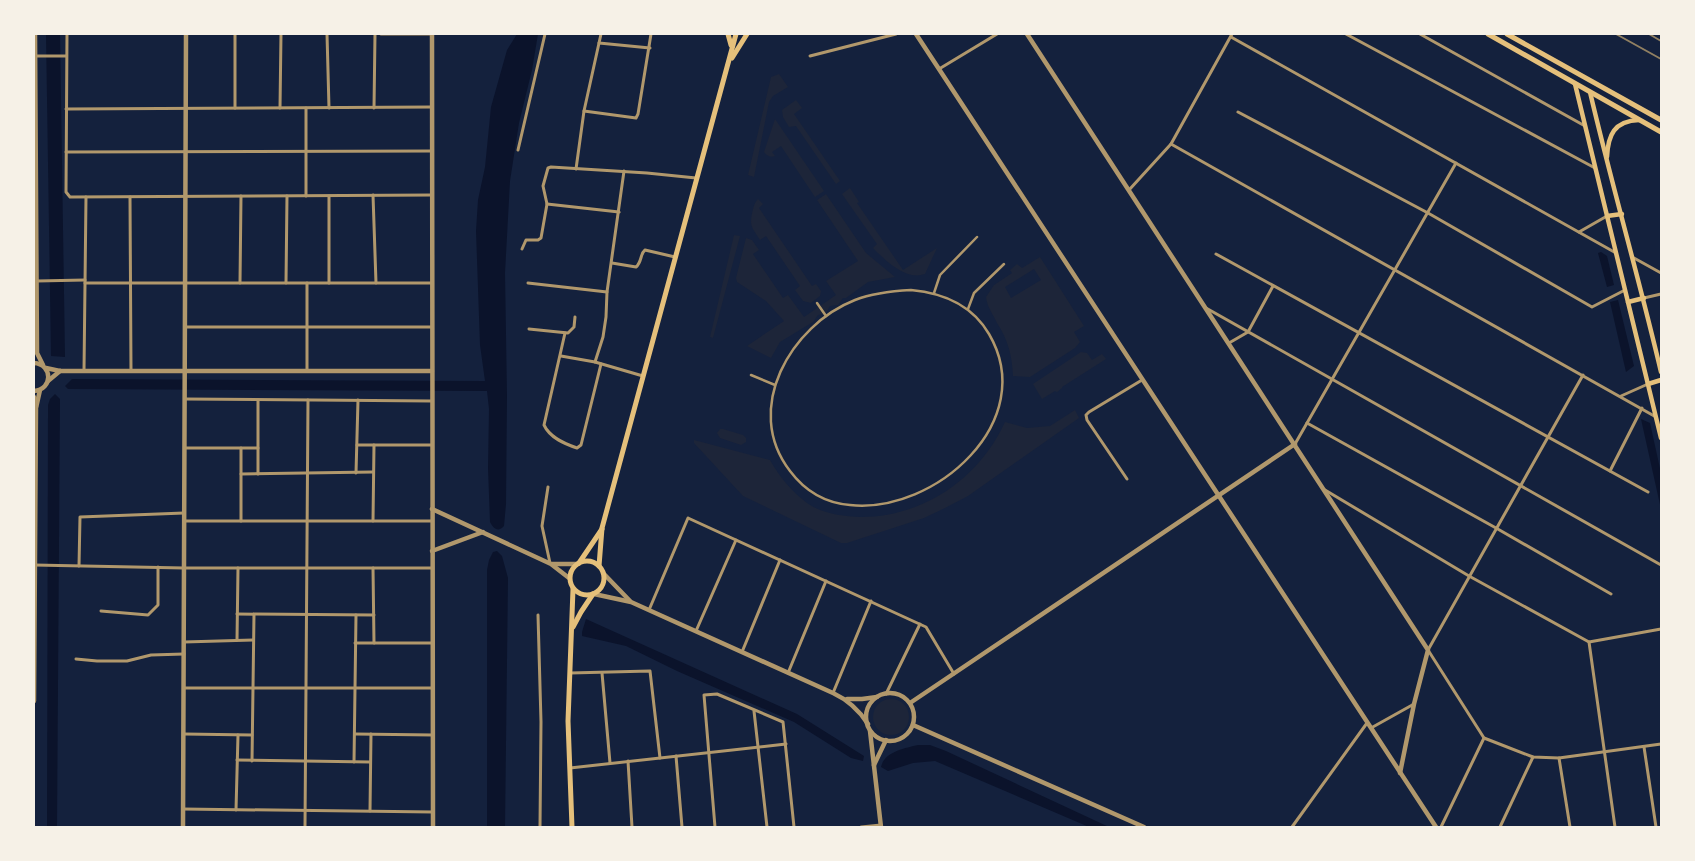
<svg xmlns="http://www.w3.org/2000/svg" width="1695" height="861" font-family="'Noto Sans',sans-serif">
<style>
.green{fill:#1d2539;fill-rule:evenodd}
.water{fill:#0b132b}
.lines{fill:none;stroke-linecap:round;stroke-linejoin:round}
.pedestrian{stroke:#b1986c;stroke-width:2.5}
.minor{stroke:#b1986c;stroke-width:3}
.tertiary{stroke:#b1986c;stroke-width:4.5}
.secondary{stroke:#e5c07b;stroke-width:4.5}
.primary{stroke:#e5c07b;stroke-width:5}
.rail{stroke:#918062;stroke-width:2}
</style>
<rect width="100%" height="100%" fill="#14213d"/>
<g class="green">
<path d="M779 74 788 87 773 96 769 102 754 177 748 175 771 77Z"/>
<path d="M796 100 802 108 794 114 840 181 836 184 796 126 789 127 783 117 782 110Z"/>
<path d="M775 119 824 191 815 197 781 146 772 152 775 156C771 158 767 156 764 152Z"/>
<path d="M850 188 859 202 857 203 903 270 937 248 925 274C906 281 886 261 873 248L877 244 842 194Z"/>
<path d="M826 194 866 253 895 277 868 282 846 298H843L838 305 830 306 826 313 818 315 813 322 780 342 771 358 747 346 784 321 766 301 737 282 736 278 746 238 752 240 759 250 753 254 783 298 788 295 804 317 836 295 826 281 858 261 817 200Z"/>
<path d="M758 199 763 204 759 208 812 286 816 284 821 291 820 296 811 303 803 301 795 290 800 286 766 236 760 240C751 226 749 226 753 209 754 205 755 202 758 199Z"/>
<path d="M734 235 740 236 713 338 710 337Z"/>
<path d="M1040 257 1084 326 1074 332 1080 342 1075 348 1030 377 1013 376C1012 355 1008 340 997 323 993 314 987 307 986 297L994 285 1012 273 1010 270 1017 264 1022 268ZM1034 269 1041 280 1011 298 1005 287Z"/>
<path d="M1081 352 1087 353 1092 360 1102 354 1106 359 1062 387V388L1057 392 1055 391 1042 399 1033 384Z"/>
<path d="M1075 410 1079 418 968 496 945 508 924 518 847 543H841L743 496 694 443V440L770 460C779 476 791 491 807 503 823 514 841 516 861 517 923 517 979 479 1005 422L1027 428 1050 426Z"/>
<path d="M720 429H723L743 435 746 438V442L741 445 720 438 717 433Z"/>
<circle cx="891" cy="717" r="18"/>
</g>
<g class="water">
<path d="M46 34H60L65 357 51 356Z"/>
<path d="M517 34H538L532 70 519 123 510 181 505 273 507 396 506 504 504 526C498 533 493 528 490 522L488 468 489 409 487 391 68 389 65 386 72 379 485 381 480 345 476 231 478 200 485 167 491 107 507 50Z"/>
<path d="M1601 252 1607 256 1614 285 1607 287 1598 253Z"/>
<path d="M1618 300 1634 366 1626 372 1610 302Z"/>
<path d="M55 394 60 399 57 827H47L48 405 50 399Z"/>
<path d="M1641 419 1650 423 1661 473V509Z"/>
<path d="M497 551 502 556 508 578 505 827H487V570L489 560 493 552Z"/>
<path d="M586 619 797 714 864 756 863 761 851 758 794 722 677 671 626 646 582 636V632Z"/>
<path d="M918 745H930L946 751 1109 827H1089L935 761 913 763 888 771 881 767C884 752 905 748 918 745Z"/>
</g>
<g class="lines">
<g class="pedestrian">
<path d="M911 290C944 293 972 305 989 334 1040 421 935 514 850 505 825 503 805 491 790 471 742 409 791 325 855 300 873 293 892 291 911 290Z"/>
<path d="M934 293 940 275 977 237"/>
<path d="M817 303 826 316"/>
<path d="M968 309 974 293 1004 264"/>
<path d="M751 375 775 385"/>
</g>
<g class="minor">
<path d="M67 34 66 192 70 197 432 195"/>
<path d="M327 34 329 108"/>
<path d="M381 34H432"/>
<path d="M1346 34 1595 168"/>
<path d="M1420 34 1585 126"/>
<path d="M1231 37 1616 253"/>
<path d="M599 43 650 48"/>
<path d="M35 56H66"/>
<path d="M810 56 896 34"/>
<path d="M939 69 997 34"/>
<path d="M235 108V34"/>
<path d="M280 108 281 34"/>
<path d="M374 108 375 34"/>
<path d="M66 109 432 107"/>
<path d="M584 111 636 118 638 114 651 34"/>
<path d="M1238 112 1428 213 1592 307 1625 290"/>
<path d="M1171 144 1656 417"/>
<path d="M518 150 545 34"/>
<path d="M66 152 432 151"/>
<path d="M576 169 584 111 601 34"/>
<path d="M1129 190 1171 144 1232 34"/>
<path d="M373 195 376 283"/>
<path d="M306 196V108"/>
<path d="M329 196V283"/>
<path d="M130 197 131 371"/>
<path d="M547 204 619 212"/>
<path d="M1579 232 1607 216"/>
<path d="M522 249 526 240H538L541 238 547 204 543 186 548 168 551 167 647 173 696 178"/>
<path d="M1216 254 1648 492"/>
<path d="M1634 258 1661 273"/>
<path d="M612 263 636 267C642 262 640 254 645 250L675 257"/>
<path d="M37 281 85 280"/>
<path d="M85 283H432"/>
<path d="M240 283 241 196"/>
<path d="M286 283 287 196"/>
<path d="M307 283V371"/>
<path d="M528 283 607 292"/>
<path d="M1644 298 1661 294"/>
<path d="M1206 308 1661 565"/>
<path d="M185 327H432"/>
<path d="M529 329 568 333 574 327 575 317"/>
<path d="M565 333 544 425C550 438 565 444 577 448L581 445 601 364"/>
<path d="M1229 343 1248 332 1273 286"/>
<path d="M561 356 595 362 643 376"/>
<path d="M595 362 603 337 606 317 607 292 624 171"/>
<path d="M84 371 86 197"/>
<path d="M1583 375 1428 650 1484 738 1533 757 1559 758 1661 744"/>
<path d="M1621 396 1648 384"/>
<path d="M185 399 432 401"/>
<path d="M1307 423 1496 528 1611 594"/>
<path d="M1295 444 1456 163"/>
<path d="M357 445H432"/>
<path d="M185 448H258"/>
<path d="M1610 471 1642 408"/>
<path d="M356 473 358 400"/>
<path d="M241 474 373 472"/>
<path d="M258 474V400"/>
<path d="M1127 479 1087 420 1086 415 1089 412 1142 380"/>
<path d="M548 487 542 526 550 563"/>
<path d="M1325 490 1469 576 1589 642 1661 629"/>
<path d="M184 521H432"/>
<path d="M241 521V448"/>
<path d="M373 521 374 445"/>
<path d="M34 565 184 568H432"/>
<path d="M79 566 80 517 184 513"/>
<path d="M373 568 374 643"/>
<path d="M649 610 688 518 926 627 954 674"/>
<path d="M101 611 148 615 158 605V567"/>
<path d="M237 614 374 615"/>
<path d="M538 615 541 722 540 827"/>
<path d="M696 631 736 540"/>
<path d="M237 640 238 568"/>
<path d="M184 642 253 640"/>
<path d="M1589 642 1615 827"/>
<path d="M355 643H433"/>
<path d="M742 652 780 560"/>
<path d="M76 659 97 661H127L151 655 184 654"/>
<path d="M570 673 650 671 660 758"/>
<path d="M602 673 610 763"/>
<path d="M788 673 826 581"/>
<path d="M184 688H433"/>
<path d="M833 693 871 601"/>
<path d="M886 694 920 624"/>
<path d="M754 711 767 827"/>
<path d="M1371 728 1414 704"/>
<path d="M184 734 252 735"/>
<path d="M355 734 433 735"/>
<path d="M1644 747 1656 827"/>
<path d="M676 756 682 827"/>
<path d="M1559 758 1570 827"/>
<path d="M237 760 370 762"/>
<path d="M252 761 254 614"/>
<path d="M628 761 632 827"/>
<path d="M354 762 356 615"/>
<path d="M570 768 786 744"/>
<path d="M183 809 433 812"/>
<path d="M236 810 238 735"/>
<path d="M370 811 371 734"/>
<path d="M305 827 308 400"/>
<path d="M715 827 704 695 717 694 783 722 794 827"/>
<path d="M861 827 881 825"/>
<path d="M1292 827 1367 723"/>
<path d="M1441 827 1484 738"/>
<path d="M1500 827 1533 757"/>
</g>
<g class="tertiary">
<path d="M35 34 37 353 43 365"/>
<path d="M432 34 433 827"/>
<path d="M916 34 1436 827"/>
<path d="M1027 34 1428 650 1414 704 1400 773"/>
<path d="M34 363C53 364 53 390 34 391"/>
<path d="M46 368 60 371H432"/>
<path d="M48 381 60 371"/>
<path d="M34 397 36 407"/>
<path d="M432 509 551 564 569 578"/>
<path d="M432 551 483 532"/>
<path d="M552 564H577"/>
<path d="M604 574 630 601"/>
<path d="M594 594 631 602 833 693C848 700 859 710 868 724"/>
<circle cx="890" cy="717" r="24"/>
<path d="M847 699H862L877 697"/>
<path d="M34 701 36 408 40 390"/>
<path d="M910 703 1295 444"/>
<path d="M913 725 1144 827"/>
<path d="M870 731 881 827"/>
<path d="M874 765 886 740"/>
<path d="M183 827 186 34"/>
</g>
<g class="secondary">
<path d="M1575 84 1661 438"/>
<path d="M1590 92C1612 186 1639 278 1661 372"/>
<path d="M1607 157C1608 135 1614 121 1639 120"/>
<path d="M1607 216 1622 214"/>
<path d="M1628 302 1644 298"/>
<path d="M1648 384 1661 380"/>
</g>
<g class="primary">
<path d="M728 34 731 45"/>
<path d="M1488 34 1661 132"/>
<path d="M1507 34 1661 120"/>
<path d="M732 58 747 34"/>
<circle cx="587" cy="578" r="17"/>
<path d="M579 563 602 529"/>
<path d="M599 566 602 528 736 34"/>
<path d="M573 627 581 612 593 594"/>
<path d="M572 827 568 721 573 589"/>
</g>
<g class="rail">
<path d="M1616 34 1661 59"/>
<path d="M1649 34 1661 41"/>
</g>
</g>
<rect width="1695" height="861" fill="none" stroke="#f6f1e7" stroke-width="70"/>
</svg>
